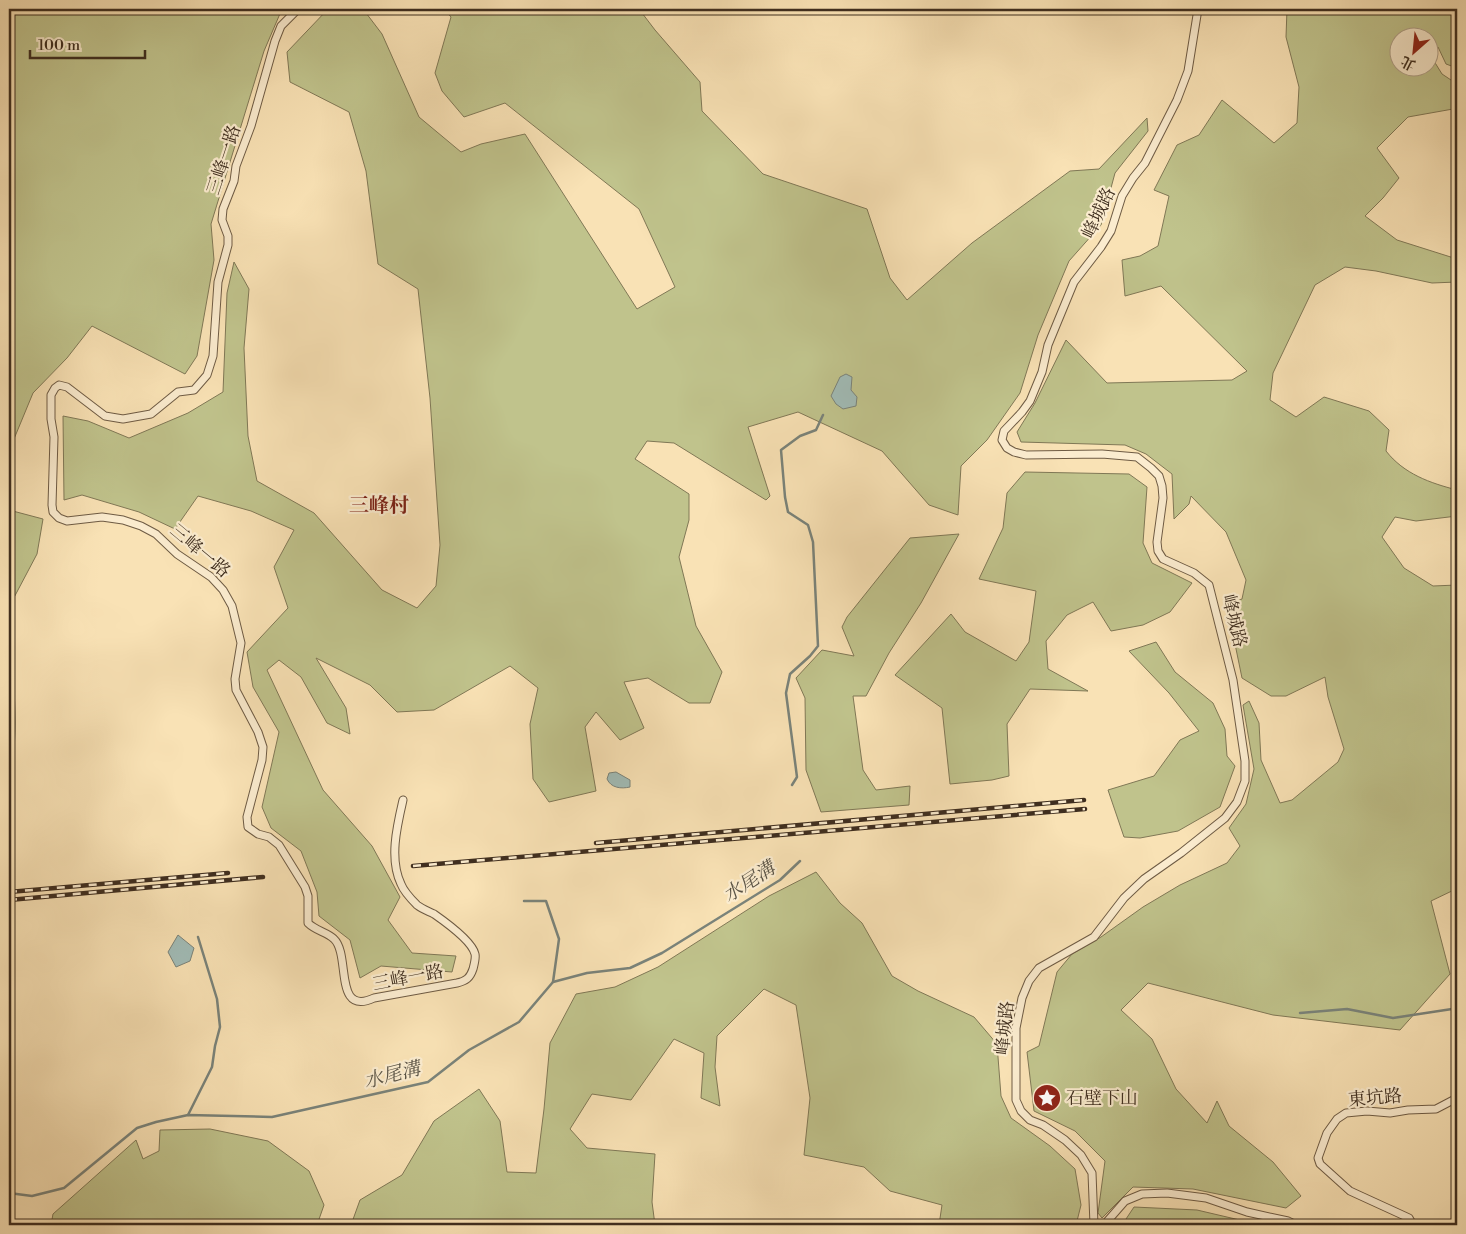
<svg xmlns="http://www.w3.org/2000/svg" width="1466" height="1234" font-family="'Libre Bodoni','Noto Serif TC',serif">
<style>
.green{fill:#c0c38c;stroke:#807856;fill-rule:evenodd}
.water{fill:#a1bcb7;stroke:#7a837a}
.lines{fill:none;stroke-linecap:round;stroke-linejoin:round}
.stream{stroke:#7a837a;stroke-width:2.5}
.minor-casing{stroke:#6e5b44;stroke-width:9}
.minor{stroke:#fbeccf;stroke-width:7}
.rail-casing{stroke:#3f2e1f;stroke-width:4.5}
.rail{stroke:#fbeccf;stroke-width:2.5;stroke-dasharray:8;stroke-linecap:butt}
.labels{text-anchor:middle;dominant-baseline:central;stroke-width:4.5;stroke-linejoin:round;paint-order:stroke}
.street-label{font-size:18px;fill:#3f2e1f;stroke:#fbeccf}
.poi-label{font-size:18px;fill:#3f2e1f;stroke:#fbeccf;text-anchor:start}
.water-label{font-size:19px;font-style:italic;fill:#585245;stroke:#fbeccf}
.quarter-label{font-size:20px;font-weight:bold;fill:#7a1f14;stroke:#fbeccf}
</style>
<rect width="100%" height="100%" fill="#f9e2b5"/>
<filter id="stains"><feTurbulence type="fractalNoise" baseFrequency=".004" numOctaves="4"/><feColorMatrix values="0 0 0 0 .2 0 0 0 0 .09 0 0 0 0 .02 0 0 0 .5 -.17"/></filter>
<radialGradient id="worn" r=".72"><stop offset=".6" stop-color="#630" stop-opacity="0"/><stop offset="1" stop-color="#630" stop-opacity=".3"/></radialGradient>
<g class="green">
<path d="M9 9H282L264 51 211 224 214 260 197 356 185 374 92 326 67 358 33 393 9 451Z"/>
<path d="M328 9H363L382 34 419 117 461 152 481 144 525 134 637 309 675 287 639 209 505 103 464 117 442 91 435 73 451 17 444 9H639L655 30 700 82 702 111 763 174 867 209 890 278 907 300 972 243 1070 171 1099 169 1147 118 1148 131 1115 173 1101 225 1069 261 1038 335 1020 393 987 440 961 466 958 515 929 505 882 451 798 412 748 427 770 496 766 500 674 443 647 441 635 459 689 494V520L679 557 696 626 722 672 710 703H689L648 678 624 682 644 728 620 740 596 712 585 727 596 791 549 802 533 779 530 724 538 688 510 666 434 710 397 712 370 685 316 658 346 708 350 734 327 723 301 677 279 660 267 670 323 790 372 846 400 897 388 920 412 953 456 956 452 972 381 966 360 978 350 940 319 916 317 892 301 851 271 828 262 807 279 732 253 687 247 652 288 608 274 567 294 530 251 511 198 496 175 529 139 512 82 495 64 500 63 416 88 421 129 438 188 413 223 392 227 293 234 262 249 289 244 348 248 436 257 481 314 513 382 590 417 608 436 586 440 545 430 398 418 289 378 264 366 171 349 112 290 82 287 52Z"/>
<path d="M1287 9H1457V68L1446 64 1438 47 1429 53 1442 74 1457 84V111L1453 109 1408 117 1377 148 1399 178 1383 198 1365 216 1397 240 1457 259V282L1432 283 1376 271 1345 267 1315 285 1273 373 1270 400 1296 417 1324 397 1369 411 1389 430 1386 451C1404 474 1430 483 1457 490V516L1416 521 1395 517 1382 537 1404 568 1433 586 1457 585V890L1456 889 1431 901 1450 974 1400 1030 1273 1015 1148 983 1121 1010 1152 1039 1176 1089 1207 1123 1217 1101 1229 1126 1273 1162 1301 1196 1286 1208 1193 1189 1133 1187 1102 1218 1098 1213 1105 1161 1075 1131 1034 1111 1027 1052 1039 1046 1057 972 1072 954 1101 937 1143 907 1180 885 1227 863 1240 846 1229 828 1246 804 1254 769 1243 705 1249 701 1259 723 1261 760 1280 803 1292 800 1338 762 1344 749 1328 697 1325 677 1286 696H1271L1242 678 1227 605 1242 599 1246 580 1226 532 1191 496 1189 504 1174 519 1172 474 1146 454 1125 445 1021 442 1017 432 1035 403 1066 340 1107 383 1232 380 1247 371 1161 286 1125 296 1122 260 1140 256 1158 246 1169 196 1154 190 1177 145 1199 135 1222 100 1274 143 1297 123 1299 87 1286 37ZM1398 38H1428V68H1398Z"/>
<path d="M1025 472 1129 474 1147 487 1143 543 1152 563 1192 583 1170 612 1143 625 1111 631 1093 602 1067 615 1046 641 1048 669 1088 691 1030 689 1007 724 1009 776 992 780 950 784 942 708 895 675 951 614 965 632 1016 661 1029 642 1036 591 979 579 1003 528 1007 493Z"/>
<path d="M9 510 43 519 37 554 9 607Z"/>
<path d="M959 534 921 603 889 653 866 696H853L863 770 876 790 910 786 909 805 821 812 806 770 805 698 796 678 822 650 854 656 842 627 847 617 910 538Z"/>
<path d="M9 631C12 666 21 741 9 772Z"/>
<path d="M1156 642 1175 672 1213 703 1225 729 1227 756 1235 766 1220 807 1178 831 1140 838 1124 837 1108 790 1154 776 1180 740 1199 731 1169 693 1129 651Z"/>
<path d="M816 872 840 903 862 923 892 976 918 991 974 1017 997 1044 1001 1096 1011 1118 1050 1146 1075 1169 1081 1205 1076 1225H939L942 1205 890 1191 864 1167 804 1155 810 1098 796 1005 764 989 717 1036 715 1067 720 1106 701 1098 704 1053 674 1039 631 1100 592 1094 570 1129 587 1148 655 1154 652 1202 655 1225H351L360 1200 402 1175 434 1121 479 1089 500 1121 507 1172 536 1173 544 1109 550 1043 576 994 615 987 658 967 769 896Z"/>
<path d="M210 1129 268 1141 309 1171 324 1205 317 1225H51L53 1214 136 1140 143 1159 159 1151 160 1130Z"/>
<path d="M1134 1207 1197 1210 1261 1225H1122Z"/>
</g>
<g class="water">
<path d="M846 374 852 377 851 390 857 397 856 406 843 409 836 404 831 396 840 377Z"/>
<path d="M616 772 630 780V787C621 789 611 788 607 779L609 773Z"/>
<path d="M178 935 194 948 190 961 176 967 168 952Z"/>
</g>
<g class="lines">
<g class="stream">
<path d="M792 785 797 777 786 693 790 674 810 656 818 646 813 542 808 525 788 512 785 497 781 450 800 436 816 430 823 415"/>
<path d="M524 901H546L559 939 553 982"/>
<path d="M1300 1013 1347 1009 1393 1018 1452 1009 1457 1012"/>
<path d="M188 1115 212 1067 215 1046 220 1027 217 999 198 937"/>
<path d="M9 1193 32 1196 64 1188 137 1128 156 1122 188 1115 272 1117 428 1082 469 1050 519 1022 553 982 587 973 630 968 662 953 780 880 800 861"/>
</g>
<defs>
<g id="minor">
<path d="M298 9 281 26 275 41 251 126 236 166 234 181 223 209 222 220 228 236V245L218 282 213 356 207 375 194 390 178 392 151 414 123 419 105 416 67 387 59 385 55 388 51 395V419L54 437 52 505 53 512 59 518 67 521 102 517 123 520 141 526 156 534 177 554 211 577 223 590 232 606 241 643 235 679 236 690 258 732 263 747 262 760 247 817 248 827 258 834 269 837 279 845 305 887 308 896V923C316 931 327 932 334 939 351 955 333 1017 374 998L457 983C466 981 470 978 473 969 474 965 476 958 475 954 472 941 444 921 434 914 428 911 422 909 417 905 411 899 404 892 401 884 389 859 397 826 403 800"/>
<path d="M1094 1225 1092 1173 1081 1155 1065 1140 1043 1125 1030 1120 1021 1111 1016 1100V1028L1022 998 1029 981 1039 968 1094 937 1124 898 1144 879 1181 853 1225 818 1237 802 1245 781V761L1233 680 1209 585 1194 573 1163 559 1158 551 1157 542 1163 498 1162 486 1159 476 1151 468 1137 457 1102 454 1026 455 1014 452 1007 448 1002 440 1004 431 1022 412 1030 401 1042 372 1048 345 1074 282 1101 247 1111 231 1122 196 1133 178 1145 163 1177 100 1188 71 1198 9"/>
<path d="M1104 1225 1125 1201 1142 1194 1167 1193 1206 1198 1247 1212 1288 1221 1296 1225"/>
<path d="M1413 1225 1409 1218 1350 1191 1320 1164 1318 1158 1327 1133 1337 1119 1346 1113 1367 1111 1390 1113 1408 1110 1436 1109 1457 1098"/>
</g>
</defs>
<use href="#minor" class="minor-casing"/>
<use href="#minor" class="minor"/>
<defs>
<g id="rail">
<path d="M596 843 1084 800"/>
<path d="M413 866 1085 809"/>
<path d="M9 892 228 873"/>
<path d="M9 900 263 877"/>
</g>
</defs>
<use href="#rail" class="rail-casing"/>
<use href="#rail" class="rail"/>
</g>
<defs>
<symbol id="sight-disc" viewBox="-11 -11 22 22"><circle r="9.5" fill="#8f2418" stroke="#fbeccf"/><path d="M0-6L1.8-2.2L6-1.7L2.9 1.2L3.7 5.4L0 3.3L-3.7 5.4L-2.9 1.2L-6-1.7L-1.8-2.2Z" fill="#fff"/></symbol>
</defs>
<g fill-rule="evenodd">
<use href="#sight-disc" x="1031" y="1082" width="32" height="32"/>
</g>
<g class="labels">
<g class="street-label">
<text transform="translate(224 160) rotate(-72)">三峰一路</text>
<text transform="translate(1099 213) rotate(-65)">峰城路</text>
<text transform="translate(200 551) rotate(40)">三峰一路</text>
<text transform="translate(1234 621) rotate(76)">峰城路</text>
<text transform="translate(408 978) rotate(-11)">三峰一路</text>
<text transform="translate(1005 1028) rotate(-84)">峰城路</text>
<text transform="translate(1375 1098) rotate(-5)">東坑路</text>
</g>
<g class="poi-label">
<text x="1066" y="1098">石壁下山</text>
</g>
<g class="water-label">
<text transform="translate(749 882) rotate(-33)">水尾溝</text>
<text transform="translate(392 1075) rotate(-14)">水尾溝</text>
</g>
<g class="quarter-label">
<text x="379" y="506">三峰村</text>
</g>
</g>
<rect width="1466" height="1234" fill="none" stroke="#f9e2b5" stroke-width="30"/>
<rect x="10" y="10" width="1446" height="1214" fill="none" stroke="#3f2e1f" stroke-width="2.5"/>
<rect x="15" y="15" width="1436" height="1204" fill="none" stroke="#3f2e1f"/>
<g transform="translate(1414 52) rotate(207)"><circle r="24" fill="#fbeccf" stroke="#b0a089"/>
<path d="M0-4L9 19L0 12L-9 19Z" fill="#8f2418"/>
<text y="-8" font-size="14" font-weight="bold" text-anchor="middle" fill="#3f2e1f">北</text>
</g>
<path d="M30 50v8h115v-8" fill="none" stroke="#3f2e1f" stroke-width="2.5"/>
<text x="38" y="50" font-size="15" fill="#3f2e1f" stroke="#fbeccf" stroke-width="4" paint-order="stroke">100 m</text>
<rect width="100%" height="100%" filter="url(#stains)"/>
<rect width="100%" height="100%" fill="url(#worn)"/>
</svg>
